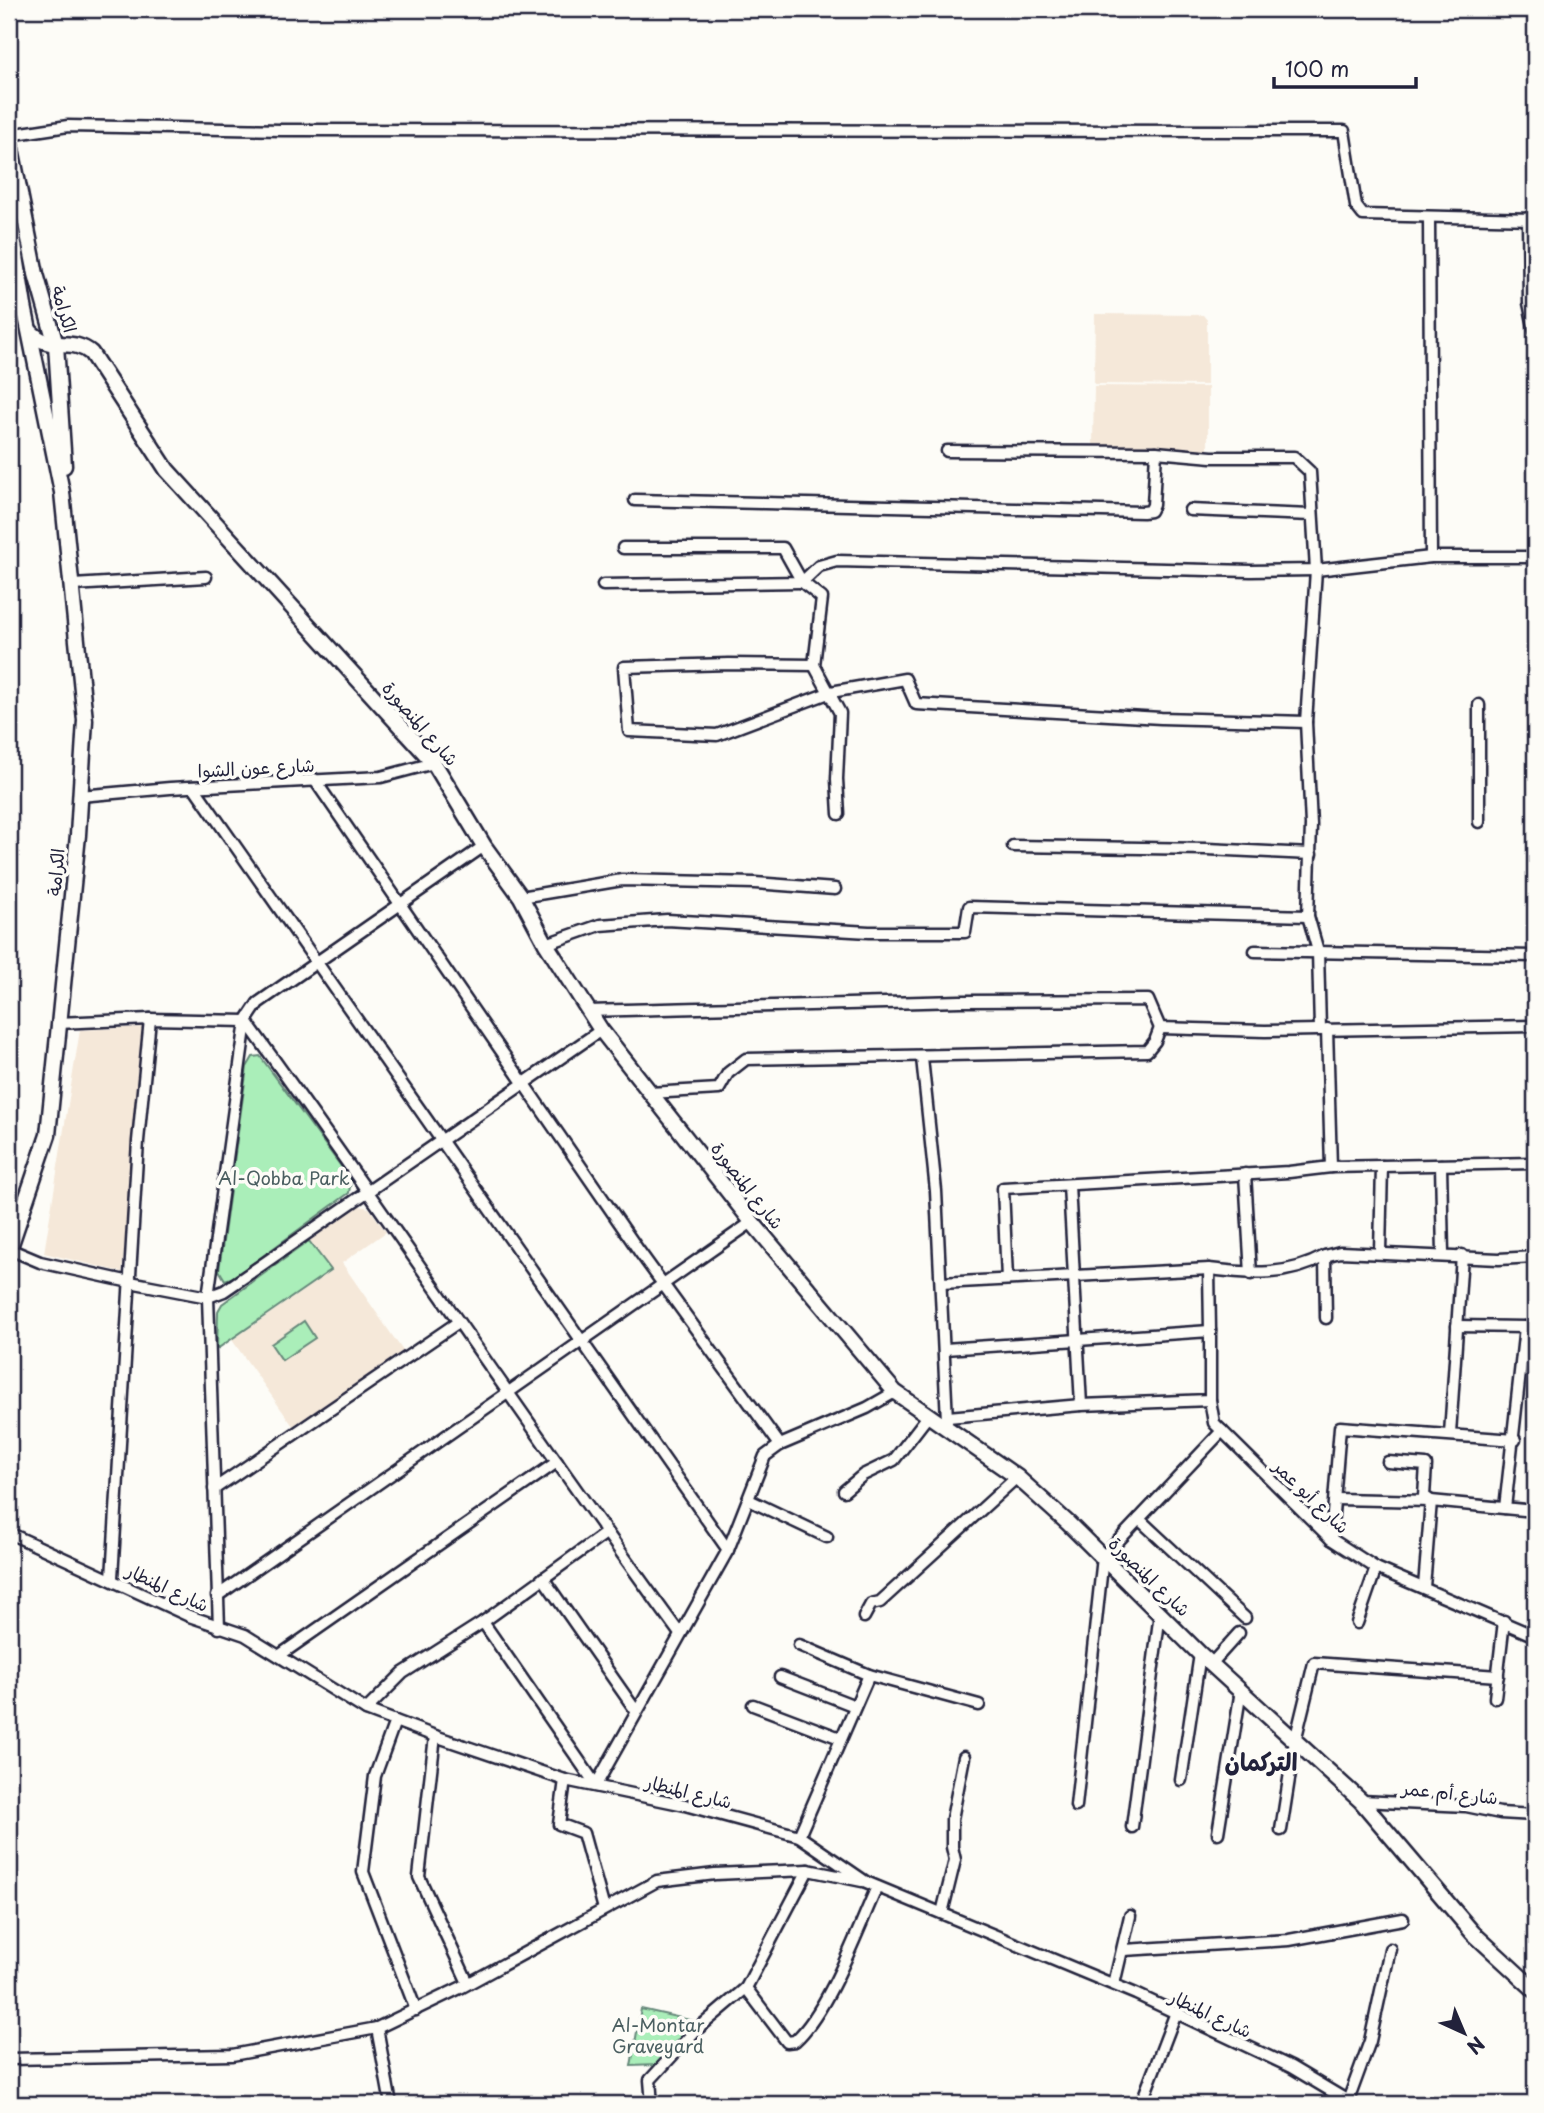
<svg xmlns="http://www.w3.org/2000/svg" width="1544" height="2113" font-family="'Playpen Sans','Playpen Sans Arabic',sans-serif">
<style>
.built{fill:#f5e8d9}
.green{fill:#aaeeb9;stroke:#66887a;stroke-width:2}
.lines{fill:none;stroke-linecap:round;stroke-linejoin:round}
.minor-casing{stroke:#22223b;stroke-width:15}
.secondary-casing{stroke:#22223b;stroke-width:19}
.minor{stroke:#fdfcf7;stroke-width:10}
.secondary{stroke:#fdfcf7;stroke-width:14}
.labels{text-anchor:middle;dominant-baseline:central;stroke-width:7;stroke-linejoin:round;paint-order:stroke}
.street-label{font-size:18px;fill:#22223b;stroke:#fdfcf7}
.park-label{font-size:18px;fill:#4b5f61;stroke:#fdfcf7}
.district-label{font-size:24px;font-weight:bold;fill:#22223b;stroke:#fdfcf7}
</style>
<rect width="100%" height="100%" fill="#fdfcf7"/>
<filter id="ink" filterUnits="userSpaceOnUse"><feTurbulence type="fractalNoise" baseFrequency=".0143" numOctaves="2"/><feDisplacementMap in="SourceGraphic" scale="14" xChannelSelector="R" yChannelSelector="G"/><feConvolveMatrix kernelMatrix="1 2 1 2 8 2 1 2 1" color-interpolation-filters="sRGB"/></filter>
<g filter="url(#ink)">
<g class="built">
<path d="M1095 314 1203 315 1207 320V385L1094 384Z"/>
<path d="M1094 386 1208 387V449L1098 448 1093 444Z"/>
<path d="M145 1027 122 1272 44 1253 80 1030Z"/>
<path d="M359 1206 369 1208 386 1232 342 1263 403 1351 293 1426 232 1340 331 1271 309 1241Z"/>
</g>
<g class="green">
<path d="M260 1056 351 1180 349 1193 234 1277 225 1280 219 1270 247 1067 253 1057Z"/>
<path d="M309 1241 331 1270 217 1349 218 1311 222 1304Z"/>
<path d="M304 1321 315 1338 282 1360 271 1344Z"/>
<path d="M641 2009 699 2022 657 2065 631 2066Z"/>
</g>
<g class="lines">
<defs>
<g id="minor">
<path d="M9 135 68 126 282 130 1344 131 1356 206 1363 215 1535 219"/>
<path d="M1429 217 1431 557"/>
<path d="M1528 218 1529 303 1535 331"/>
<path d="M947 451 1156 452 1212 457H1294L1310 472 1316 570 1306 722 1311 825 1308 916 1318 951 1320 1029"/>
<path d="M635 500 1143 512 1150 511 1153 505 1156 452"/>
<path d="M1190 510 1311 515"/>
<path d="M623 548H783L802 582 822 598 814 665 840 713 837 779 839 814"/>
<path d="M73 585 206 577"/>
<path d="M603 585 802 582 819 566 837 561 1251 571 1316 570 1431 557H1535"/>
<path d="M814 665 729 664 624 667 629 731 717 735 831 692 905 679 916 704 1161 718 1306 722"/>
<path d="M1479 705V822"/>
<path d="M314 779 639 1251 780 1445"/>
<path d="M194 787 728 1550"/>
<path d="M80 796 170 788 381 777 434 763"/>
<path d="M1013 846 1207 849 1311 854"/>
<path d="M521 897 622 880 755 883 835 889"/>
<path d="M546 944 600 925 667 920 869 932H965L969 907 1308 916"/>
<path d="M1255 951 1535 956"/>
<path d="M588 1011 960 1001 1148 1000 1160 1028 1265 1031 1535 1026"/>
<path d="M246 1021C393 1223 532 1432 680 1634"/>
<path d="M58 1023 150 1019 246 1021"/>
<path d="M1327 1029 1331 1167"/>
<path d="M922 1058 936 1191 947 1420"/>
<path d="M650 1093 719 1089 728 1073 746 1059 1147 1051 1155 1041 1160 1028"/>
<path d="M1441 1165 1443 1254"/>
<path d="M1245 1174 1251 1274"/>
<path d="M1069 1185 1081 1405"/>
<path d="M9 1249 40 1262 130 1282 208 1297 224 1291 601 1030"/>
<path d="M1380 1252 1382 1166"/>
<path d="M1209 1269 1210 1331"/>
<path d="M1007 1279 1003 1188 1289 1172 1331 1167 1535 1163"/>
<path d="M941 1283 1209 1269C1250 1274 1287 1277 1325 1256"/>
<path d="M1326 1318 1325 1256 1340 1252 1499 1259 1535 1257"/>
<path d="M1457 1326 1525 1327"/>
<path d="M945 1349 1210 1331V1400L1081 1405 948 1417"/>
<path d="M1210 1400 1214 1423 1331 1539 1376 1568 1535 1636"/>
<path d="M1450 1434 1462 1255"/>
<path d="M1388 1462 1426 1465 1424 1496 1431 1501 1424 1587"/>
<path d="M214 1489 457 1323"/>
<path d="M844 1491 863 1475 894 1460 928 1416"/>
<path d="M1335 1499 1431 1501 1535 1511"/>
<path d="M749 1500 827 1537"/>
<path d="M1505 1508 1525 1327 1535 1329"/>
<path d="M1139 1519 1245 1618"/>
<path d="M9 1533 189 1616 245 1635 366 1710 435 1736 565 1780 685 1805 799 1836 866 1882 1136 1994 1291 2067 1353 2104"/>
<path d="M1331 1539 1340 1427 1515 1440"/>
<path d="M112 1578 138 1141 150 1019"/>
<path d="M543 1578 636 1711"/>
<path d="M217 1596 752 1222"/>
<path d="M864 1617 871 1604 880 1602 1017 1477"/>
<path d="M483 1622 596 1785 728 1550 765 1456 780 1445 867 1408 895 1392"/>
<path d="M1357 1623 1376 1568"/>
<path d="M219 1628 208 1297 246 1021 258 1003 484 846"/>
<path d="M799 1645 869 1675"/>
<path d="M280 1655 557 1462"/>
<path d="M1212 1663 1239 1633"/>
<path d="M780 1677 855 1706"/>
<path d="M1495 1698 1504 1621"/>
<path d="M753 1705 840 1738"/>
<path d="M366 1710 403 1673 483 1622 606 1533"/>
<path d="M395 1721 375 1776 363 1872 416 2010"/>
<path d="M435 1736 419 1877 468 1983"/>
<path d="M565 1780 559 1824 583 1833 604 1909"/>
<path d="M1181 1780 1200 1654"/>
<path d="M1361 1801 1466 1806 1500 1813 1535 1815"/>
<path d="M1076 1806 1103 1557 1222 1431"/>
<path d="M1132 1827 1160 1613"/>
<path d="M1281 1830 1295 1741 1314 1663 1498 1676"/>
<path d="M1218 1833 1241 1690"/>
<path d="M799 1836 869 1675 979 1705"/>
<path d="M942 1913 955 1860 952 1847V1819L964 1757"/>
<path d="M1124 1950 1289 1940 1403 1919"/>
<path d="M1114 1984 1130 1916"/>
<path d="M746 1988 787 2042 795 2041C829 2010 857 1931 877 1887"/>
<path d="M377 2028 391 2104"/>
<path d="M9 2059 232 2055 377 2028 462 1987 657 1881 715 1874 808 1870 862 1881"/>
<path d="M1348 2101 1370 2041 1390 1949"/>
<path d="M652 2104 650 2080 694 2032 746 1988 808 1870"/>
<path d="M1141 2104 1175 2015"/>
</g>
<g id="secondary">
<path d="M9 138 36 274 56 345 64 466"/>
<path d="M9 213 24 306 62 492 85 720 78 835 48 1135 9 1250"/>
<path d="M30 331C51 354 71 336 91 353L167 470 434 763 484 846 521 897 546 944 601 1030 752 1222 895 1392 1017 1477 1068 1523 1200 1654 1361 1801 1473 1933 1535 1990"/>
</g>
</defs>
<use href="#minor" class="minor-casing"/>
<use href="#secondary" class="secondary-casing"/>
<use href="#minor" class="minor"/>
<use href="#secondary" class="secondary"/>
</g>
</g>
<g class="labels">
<g class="street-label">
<text transform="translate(65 309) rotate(74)">الكرامة</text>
<text transform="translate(421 723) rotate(49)">شارع المنصورة</text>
<text transform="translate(256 767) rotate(-3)">شارع عون الشوا</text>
<text transform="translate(55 872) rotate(-85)">الكرامة</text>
<text transform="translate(748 1185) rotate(52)">شارع المنصورة</text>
<text transform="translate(1312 1496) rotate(44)">شارع أبو عمر</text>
<text transform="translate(1150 1576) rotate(44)">شارع المنصورة</text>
<text transform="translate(168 1587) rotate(25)">شارع المنطار</text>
<text transform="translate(689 1791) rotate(14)">شارع المنطار</text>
<text transform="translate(1450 1792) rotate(6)">شارع أم عمر</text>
<text transform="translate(1211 2013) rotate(25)">شارع المنطار</text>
</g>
<g class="park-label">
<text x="284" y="1177">Al-Qobba Park</text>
<text x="658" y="2024">Al-Montar<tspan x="658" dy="21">Graveyard</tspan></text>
</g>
<g class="district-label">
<text x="1261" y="1761">التركمان</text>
</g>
</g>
<rect width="1544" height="2113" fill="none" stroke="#fdfcf7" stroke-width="35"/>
<rect x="18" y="18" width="1509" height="2078" fill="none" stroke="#22223b" stroke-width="2.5" filter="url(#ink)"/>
<g transform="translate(1464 2033) rotate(136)" stroke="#fdfcf7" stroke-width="5" paint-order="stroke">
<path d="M0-5L12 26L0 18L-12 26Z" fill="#22223b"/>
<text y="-10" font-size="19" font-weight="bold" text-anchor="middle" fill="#22223b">N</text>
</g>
<path d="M1274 77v10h142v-10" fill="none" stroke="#22223b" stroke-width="3.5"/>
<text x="1285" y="77" font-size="21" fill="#22223b" stroke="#fdfcf7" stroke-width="5" paint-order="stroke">100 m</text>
</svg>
